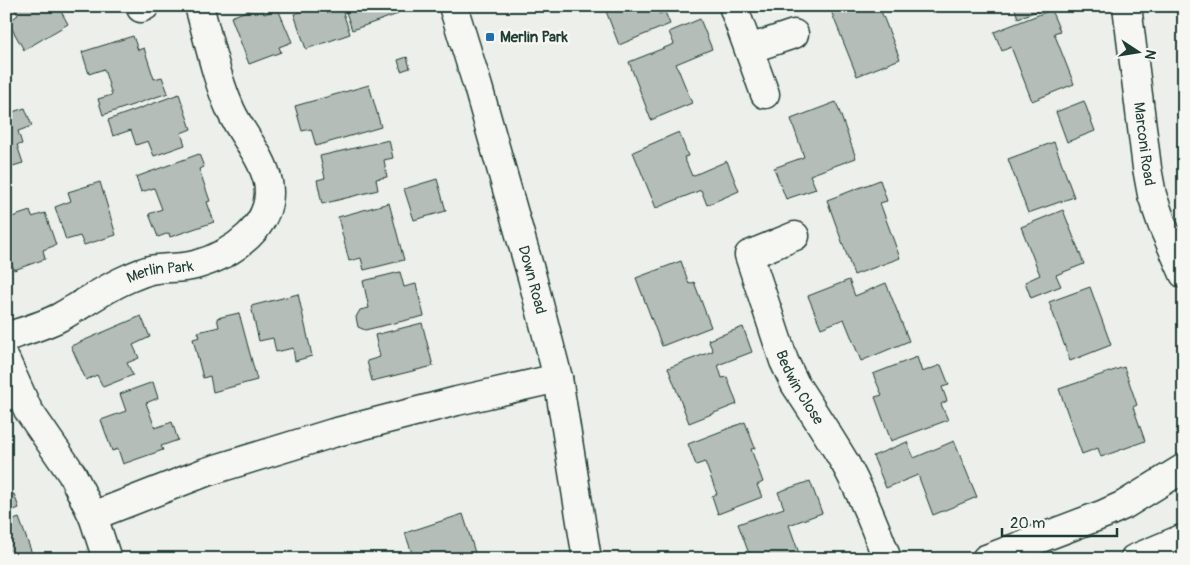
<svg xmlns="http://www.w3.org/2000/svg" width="1190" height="565" font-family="Pangolin,sans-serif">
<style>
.building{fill:#b4bdb8;stroke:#1f3d34}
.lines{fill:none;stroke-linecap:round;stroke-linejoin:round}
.minor-casing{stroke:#1f3d34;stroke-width:31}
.minor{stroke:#f6f6f2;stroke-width:28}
.poi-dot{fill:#1f6fb2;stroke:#f6f6f2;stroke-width:2}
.labels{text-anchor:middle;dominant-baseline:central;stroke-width:5;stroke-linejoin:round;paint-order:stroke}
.poi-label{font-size:15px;font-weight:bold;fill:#1f3d34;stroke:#f6f6f2;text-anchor:start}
.street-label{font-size:15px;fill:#1f3d34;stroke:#f6f6f2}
</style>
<rect width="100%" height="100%" fill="#edefea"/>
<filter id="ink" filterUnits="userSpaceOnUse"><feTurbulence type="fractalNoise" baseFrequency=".02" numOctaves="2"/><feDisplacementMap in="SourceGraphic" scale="10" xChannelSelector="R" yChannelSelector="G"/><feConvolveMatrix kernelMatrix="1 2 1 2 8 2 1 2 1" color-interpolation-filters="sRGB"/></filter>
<g filter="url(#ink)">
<g class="building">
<path d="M13 6H58L68 24 24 50 8 22 18 15Z"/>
<path d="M259 6H261L264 14 278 9 292 42 279 47 281 52 249 64 231 17Z"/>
<path d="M305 6H341L350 34 306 49 294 14 306 10Z"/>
<path d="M344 6H395L398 14 352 30Z"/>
<path d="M604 6H655L659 14 665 12 670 24 619 45Z"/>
<path d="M829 6H879L900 59 857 76Z"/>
<path d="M1014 6H1051L1018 18Z"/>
<path d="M1051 10 1060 31 1054 33 1074 84 1032 101 1011 47 1002 51 994 32Z"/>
<path d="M700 19 712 49 676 64 692 103 651 120 629 62 674 44 669 32Z"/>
<path d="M133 36 138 50 144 48 154 79 162 77 168 93 103 115 98 99 112 95 104 69 89 74 82 52Z"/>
<path d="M407 57 410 68 401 71 398 60Z"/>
<path d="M369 85 381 127 316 146 311 129 302 131 295 106Z"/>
<path d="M179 94 191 129 181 133 185 145 154 156 148 141 136 145 131 130 113 136 108 120Z"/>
<path d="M1084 101 1095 131 1067 142 1056 112Z"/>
<path d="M836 102 856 158 810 175 816 189 786 199 774 168 804 157 791 119Z"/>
<path d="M25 108 32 126 18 131 22 144 17 145 23 163 6 168V114Z"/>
<path d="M679 132 688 156 684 157 692 176 727 161 739 191 707 205 701 190 656 208 633 152Z"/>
<path d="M389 140 393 158 384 160 387 177 376 179 378 190 322 204 317 180 325 178 320 156Z"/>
<path d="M1054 142 1074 197 1028 213 1008 159Z"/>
<path d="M199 154 204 167 199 169 210 201 207 202 214 222 170 237 169 233 158 237 149 214 162 209 154 188 141 192 136 177Z"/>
<path d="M437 179 446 211 414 220 404 189Z"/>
<path d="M880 180 887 201 880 203 900 258 854 275 827 200Z"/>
<path d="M100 182 116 235 84 245 80 236 66 240 55 207 71 201 68 192Z"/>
<path d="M389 203 404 260 364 270 361 258 349 261 338 217Z"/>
<path d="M1063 210 1084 264 1056 275 1061 286 1031 298 1025 282 1040 275 1021 227Z"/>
<path d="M30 211 32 217 45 213 56 245 43 250 45 259 14 270 6 248V219Z"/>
<path d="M681 261 689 284 694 282 711 327 662 346 636 278Z"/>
<path d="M400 272 404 287 416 284 424 316 365 330 358 327 356 317 360 310 369 308 363 281Z"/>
<path d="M849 280 855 296 886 283 909 341 861 361 844 319 821 328 808 296Z"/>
<path d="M1090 287 1111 345 1070 361 1049 302Z"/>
<path d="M298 294 312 356 295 361 293 348 276 352 273 338 259 341 251 306Z"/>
<path d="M239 313 257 380 213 392 210 376 203 378 193 339 200 337 198 332 219 327 217 318Z"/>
<path d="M141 316 150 337 133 345 139 358 127 363 133 375 103 387 97 375 86 380 71 346Z"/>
<path d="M422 323 433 366 372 381 367 361 380 357 375 335Z"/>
<path d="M743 327 752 352 718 365 722 378 727 377 737 404 689 423 668 368 713 351 708 340Z"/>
<path d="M917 357 922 372 941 365 949 385 942 387 947 401 941 404 948 420 891 441 875 397 882 395 873 374Z"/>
<path d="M1124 367 1137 405 1133 407 1145 441 1101 457 1098 448 1082 454 1059 389Z"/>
<path d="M153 382 158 398 146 403 155 428 172 422 178 440 161 446 163 450 123 464 118 449 112 451 101 420 126 411 120 394Z"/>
<path d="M745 422 755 448 751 449 763 482 757 485 762 497 718 514 712 496 717 494 705 462 696 465 688 444Z"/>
<path d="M954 441 977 497 933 515 918 475 886 488 873 456 907 442 914 458Z"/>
<path d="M810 481 822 513 789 525 801 559H751L738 524 784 508 778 492Z"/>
<path d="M6 493 7 496 14 494 19 508 6 513Z"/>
<path d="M463 514 477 559H414L405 533Z"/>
<path d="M19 518 34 559H6V523Z"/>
</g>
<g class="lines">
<defs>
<g id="minor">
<path id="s1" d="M453 6 478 87 532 277 558 378 587 559"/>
<path d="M733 6 765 94"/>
<path id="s2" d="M1127 6 1147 168 1152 195 1162 224 1184 274"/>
<path d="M141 8 145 6"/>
<path d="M749 49 794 34"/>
<path id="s3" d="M795 236 749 255 784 361 795 384C812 410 829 436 845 463 862 494 875 526 887 559"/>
<path id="s4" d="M6 337C24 331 43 326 60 317 66 314 73 309 79 306 95 296 112 285 129 278 136 275 143 272 150 270 165 267 181 269 195 265 232 255 276 225 268 182 262 155 242 135 231 111 216 78 209 41 199 6"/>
<path d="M6 361 28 410 72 474 93 516"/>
<path d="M107 559 93 516 206 472 333 433 457 401 558 378"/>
<path d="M986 559 1104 514 1124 505 1184 468"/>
<path d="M1134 559 1184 538"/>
</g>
</defs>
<use href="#minor" class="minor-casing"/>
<use href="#minor" class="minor"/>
</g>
</g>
<rect class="poi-dot" x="485" y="32" width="10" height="10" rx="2.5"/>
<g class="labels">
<g class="poi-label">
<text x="500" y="37">Merlin Park</text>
</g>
<g class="street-label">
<text stroke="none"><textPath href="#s2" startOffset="139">Marconi Road</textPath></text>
<text stroke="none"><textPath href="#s4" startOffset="169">Merlin Park</textPath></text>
<text stroke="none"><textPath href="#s1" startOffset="285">Down Road</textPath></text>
<text stroke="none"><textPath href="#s3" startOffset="192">Bedwin Close</textPath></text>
</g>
</g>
<rect width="1190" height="565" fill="none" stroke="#f6f6f2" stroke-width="25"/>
<rect x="12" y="12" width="1165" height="540" fill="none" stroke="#1f3d34" stroke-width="2" filter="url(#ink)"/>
<g transform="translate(1138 52) rotate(102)" stroke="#f6f6f2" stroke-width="4" paint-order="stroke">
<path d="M0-4L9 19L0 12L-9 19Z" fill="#1f3d34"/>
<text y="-8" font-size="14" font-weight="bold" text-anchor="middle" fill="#1f3d34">N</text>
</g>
<path d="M1002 528v8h115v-8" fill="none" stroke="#1f3d34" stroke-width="2.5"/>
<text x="1010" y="528" font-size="15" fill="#1f3d34" stroke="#f6f6f2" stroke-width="4" paint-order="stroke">20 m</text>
</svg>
